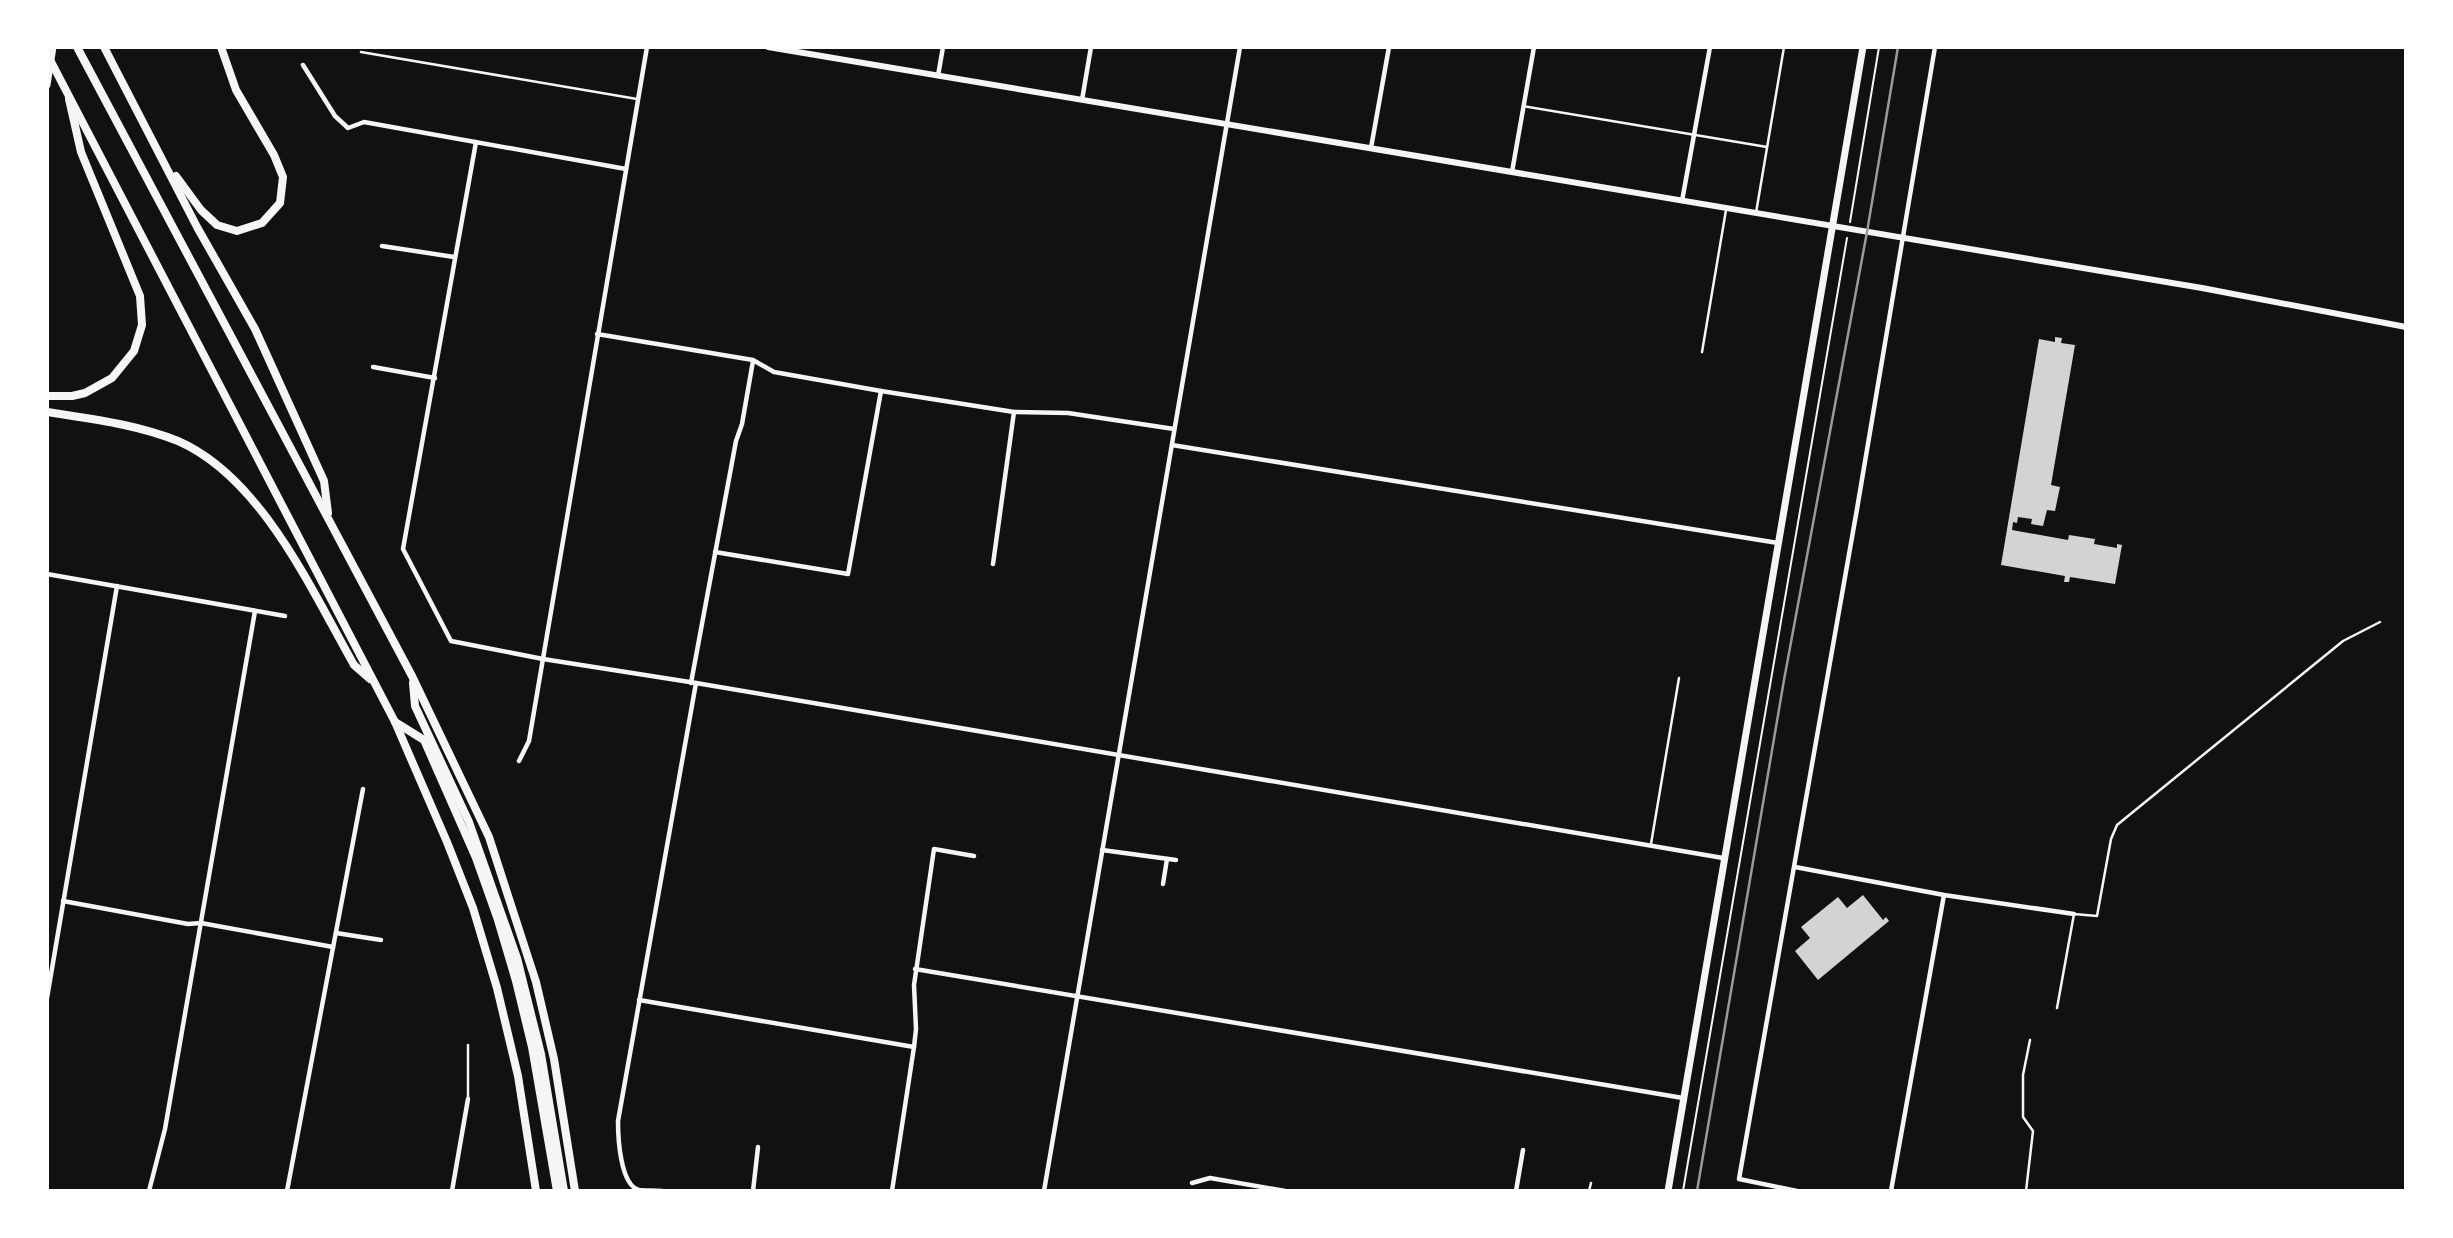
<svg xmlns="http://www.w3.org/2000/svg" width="2453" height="1238" font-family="Rubik,sans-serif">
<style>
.building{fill:#d3d3d3}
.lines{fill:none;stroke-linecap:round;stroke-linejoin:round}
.path{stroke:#f5f5f5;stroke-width:2}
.service{stroke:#f5f5f5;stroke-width:2.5}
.minor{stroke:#f5f5f5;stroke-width:4.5}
.secondary{stroke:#f5f5f5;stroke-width:6}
.primary{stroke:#f5f5f5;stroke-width:7}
.motorway{stroke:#f5f5f5;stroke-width:8}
.rail{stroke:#9a9a9a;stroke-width:2.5}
</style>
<rect width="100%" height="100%" fill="#111"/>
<g class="building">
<path d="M2055 337 2062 338 2061 343 2075 345 2051 485 2060 487 2055 511 2047 510 2043 526 2031 524 2032 519 2018 517 2017 523 2013 522 2012 530 2068 540 2069 535 2095 539 2094 544 2117 548V544L2122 545 2115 584 2070 577 2069 582H2064L2065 576 2001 565 2039 339 2055 342Z"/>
<path d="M1863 895 1883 920 1886 917 1889 921 1818 980 1795 951 1810 938 1801 927 1838 897 1847 908Z"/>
</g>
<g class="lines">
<g class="path">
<path d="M1850 222 1879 47"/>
<path d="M1683 1191 1847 238"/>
</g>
<g class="service">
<path d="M361 52 637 99"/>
<path d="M1523 106 1767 147"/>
<path d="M1756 213 1784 47"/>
<path d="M1702 352 1726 210"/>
<path d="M1651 844 1679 678"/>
<path d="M2057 1008 2074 914 2097 916 2111 839 2117 825 2343 641 2380 622"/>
<path d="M468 1045V1099"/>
<path d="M1589 1191 1591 1183"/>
<path d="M2026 1191 2033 1131 2023 1117V1075L2030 1040"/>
</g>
<g class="minor">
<path d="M303 65 335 116 348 128 364 122 626 169"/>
<path d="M938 76 943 47"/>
<path d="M1082 100 1091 47"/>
<path d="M476 142 403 549 451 641 543 659 696 683 1723 858"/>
<path d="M1371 148 1389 47"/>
<path d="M1512 172 1534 47"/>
<path d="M1682 201 1710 47"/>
<path d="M382 246 454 257"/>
<path d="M597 334 753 360 774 372 881 391 1014 412 1068 413 1174 429"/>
<path d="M373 367 435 378"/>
<path d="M1172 445 1778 543"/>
<path d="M715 552 848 574 881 391"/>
<path d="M993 564 1014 412"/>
<path d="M47 574 285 616"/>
<path d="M691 683 736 441 742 424 753 361"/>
<path d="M519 761 529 741 647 47"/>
<path d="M1102 850 1176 860"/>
<path d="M1795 867 1944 895 2074 914"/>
<path d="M1163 884 1167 859"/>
<path d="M63 901 188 924 201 923 333 947"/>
<path d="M336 933 381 940"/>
<path d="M915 969 1683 1098"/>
<path d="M47 998 117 586"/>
<path d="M639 1000 914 1047"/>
<path d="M1192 1183 1210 1178 1285 1191"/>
<path d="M149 1191 165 1129 255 611"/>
<path d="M287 1191 363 789"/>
<path d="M452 1191 468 1099"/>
<path d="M662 1191C655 1190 645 1191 639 1190 620 1185 618 1137 618 1121L696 683"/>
<path d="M753 1191 758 1147"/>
<path d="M892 1191 914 1047 916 1029 914 985 934 849 974 856"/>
<path d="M1044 1191 1240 47"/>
<path d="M1516 1191 1523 1150"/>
<path d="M1797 1191 1739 1179 1857 509 1935 47"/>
<path d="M1891 1191 1944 895"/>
</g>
<path class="secondary" d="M768 47 2202 288 2406 327"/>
<g class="primary">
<path d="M47 85 53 47"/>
<path d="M1668 1191 1863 47"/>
</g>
<g class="motorway">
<path d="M77 47 412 676 489 837 536 982 554 1059 575 1191"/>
<path d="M104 47 197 227 255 329 324 481 328 513"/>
<path d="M47 54 395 722 447 842 473 908 497 988 518 1076 536 1191"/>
<path d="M176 176 201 210 217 225 237 231 262 223 280 203 283 177 274 155 236 90 221 47"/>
<path d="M47 396H72L85 393 112 378 134 351 142 325 140 296 81 152 69 99"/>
<path d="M47 412C91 419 136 424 178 441 261 477 311 589 354 665L370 679"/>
<path d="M413 683 415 706 469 822 517 958 541 1054 564 1191"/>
<path d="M395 722 424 740 476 858 498 920 516 981 532 1047 557 1191"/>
</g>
<path class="rail" d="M1697 1191 1784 680 1867 232 1898 47"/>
</g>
<rect width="2453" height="1238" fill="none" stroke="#ffffff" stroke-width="98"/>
</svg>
